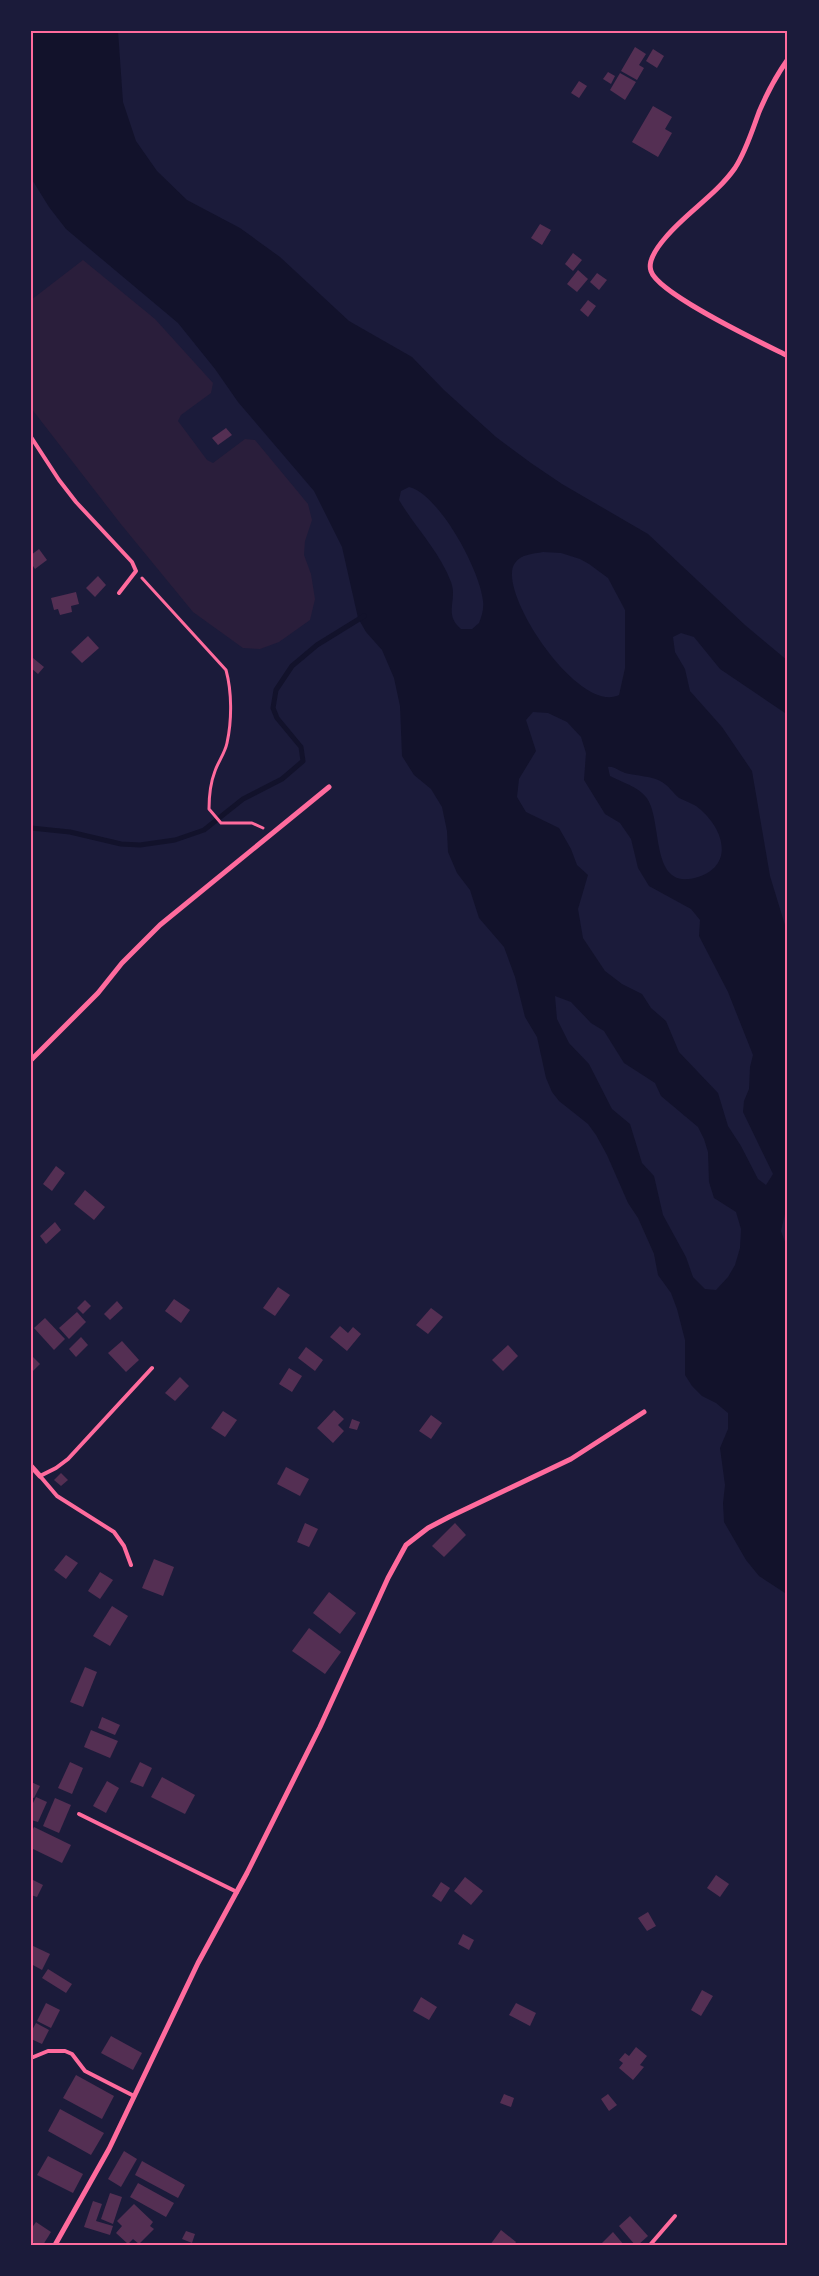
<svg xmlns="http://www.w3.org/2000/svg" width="819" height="2276" font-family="Quicksand,sans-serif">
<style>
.green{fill:#2a1e3b}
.water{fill:#12122b;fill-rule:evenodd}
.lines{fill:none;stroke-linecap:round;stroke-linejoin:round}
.stream{stroke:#12122b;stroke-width:5}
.building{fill:#542f53}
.path{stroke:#ff6b9d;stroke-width:3}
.service{stroke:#ff6b9d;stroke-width:4}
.minor{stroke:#ff6b9d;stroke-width:5}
.neatline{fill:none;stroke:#ff6b9d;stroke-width:2}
</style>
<rect width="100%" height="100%" fill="#1b1b3a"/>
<path class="green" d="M83 260 155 319 213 383 211 393 181 415 178 421 207 460 213 463 245 439 255 440 308 504 312 520 305 541 304 555 311 574 315 599 310 620 279 642 260 649 243 648 193 612 120 523 31 408V300Z"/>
<path class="water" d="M31 31H118L123 102 136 141 157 171 187 200 240 228 280 257 349 321 412 357 444 390 496 437 531 463 562 484 648 534 745 625 788 661V715L720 669 694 637 681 633 673 637 675 652 685 669 690 691 722 727 752 771 770 876 788 935V1201L781 1231 788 1250V1595L759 1576 746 1560 724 1522 723 1503 725 1485 720 1448 728 1429V1413L716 1403 702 1396 692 1386 685 1375V1340L677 1309 671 1293 658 1275 654 1254 638 1218 628 1203 607 1155 596 1135 588 1124 559 1101 552 1092 546 1078 537 1037 525 1017 515 977 504 947 479 918 470 890 457 873 448 852 447 831 442 807 431 789 414 775 402 756 400 706 394 678 382 650 366 632 358 618 342 547 314 491 238 402 215 369 178 323 66 229 49 207 31 178ZM409 487C439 494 480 570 483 601 484 608 482 616 479 623L472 629H461C443 614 458 600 451 582 440 552 415 527 399 500L401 491ZM543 552 561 553 580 559 589 564 608 578 625 610V668L619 695C578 715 495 589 515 563 521 554 533 554 543 552ZM533 712 548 713 567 722 581 737 586 753 584 780 605 814 620 823 631 839 638 868 649 886 691 909 700 920 699 936 728 992 753 1055 750 1067 749 1089 744 1101 743 1112 773 1174 766 1185 758 1179 741 1146 728 1126 718 1093 679 1052 666 1021 651 1008 642 994 622 984 605 971 583 938 578 909 588 875 577 865 571 849 559 828 526 812 517 797 519 779 536 751 526 720ZM608 767C614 766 619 771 625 773 636 776 653 776 662 782 669 786 673 793 679 798 685 801 691 803 696 806 722 825 737 864 698 877 648 893 664 819 646 797 638 787 622 782 610 776ZM555 996 571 1002 591 1023 604 1031 624 1063 655 1083 661 1096 698 1127 704 1139 708 1152 709 1182 714 1198 736 1212 741 1229 740 1248 735 1265 728 1277 716 1290 705 1289 693 1277 686 1257 663 1215 654 1176 642 1163 630 1124 612 1109 589 1064 569 1043 557 1019Z"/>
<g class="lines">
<path class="stream" d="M31 828 70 832 121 844 140 845 175 840 204 830 243 799 282 779 303 761 301 747 277 718 273 708 276 690 292 666 317 645 364 616"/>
</g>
<g class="building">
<path d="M635 47 646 54 639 65 644 68 637 80 621 71Z"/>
<path d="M653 49 664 56 657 68 646 61Z"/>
<path d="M608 72 615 76 611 84 603 79Z"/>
<path d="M620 73 636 82 625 100 610 90Z"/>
<path d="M579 81 587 86 579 98 571 93Z"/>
<path d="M653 106 672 117 665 129 672 133 658 157 632 142Z"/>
<path d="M540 224 551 230 542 245 531 238Z"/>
<path d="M573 253 582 260 573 271 565 264Z"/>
<path d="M578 270 588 279 577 292 567 284Z"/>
<path d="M597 273 607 280 599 290 590 282Z"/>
<path d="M588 300 596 306 588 317 580 310Z"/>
<path d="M226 428 232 435 218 445 212 438Z"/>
<path d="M39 549 47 560 35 569 31 563V555Z"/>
<path d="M98 576 106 585 95 597 86 588Z"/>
<path d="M76 592 79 604 71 606 72 612 60 615 58 609 54 610 51 598Z"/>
<path d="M88 636 99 648 82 663 71 652Z"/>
<path d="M33 658 44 667 38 674 31 668Z"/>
<path d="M56 1166 65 1173 52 1191 43 1184Z"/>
<path d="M85 1190 105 1207 94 1220 74 1204Z"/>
<path d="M55 1222 61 1230 46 1244 40 1236Z"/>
<path d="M278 1287 290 1295 275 1316 263 1308Z"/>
<path d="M174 1299 190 1310 181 1323 165 1311Z"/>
<path d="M85 1300 91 1306 83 1314 77 1308Z"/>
<path d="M117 1301 123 1308 110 1320 104 1314Z"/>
<path d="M431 1308 443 1317 428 1334 416 1325Z"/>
<path d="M77 1312 86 1322 69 1339 59 1328Z"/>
<path d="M45 1318 65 1339 54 1350 34 1328Z"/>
<path d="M340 1326 348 1333 353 1327 361 1334 347 1351 330 1337Z"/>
<path d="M81 1337 88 1345 76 1357 69 1349Z"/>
<path d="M122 1341 139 1360 126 1372 108 1353Z"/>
<path d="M508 1345 518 1356 503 1371 492 1360Z"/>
<path d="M306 1347 323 1360 315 1371 298 1358Z"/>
<path d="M31 1355 40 1364 31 1373Z"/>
<path d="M289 1368 302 1376 292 1392 279 1384Z"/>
<path d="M180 1377 189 1386 175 1401 165 1393Z"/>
<path d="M334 1410 344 1419 338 1425 344 1431 333 1443 317 1428Z"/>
<path d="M223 1411 237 1420 225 1437 211 1428Z"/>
<path d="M431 1415 442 1423 431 1439 419 1431Z"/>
<path d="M352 1419 360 1422 357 1430 349 1428Z"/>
<path d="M286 1467 309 1479 300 1496 277 1484Z"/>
<path d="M61 1473 68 1480 61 1486 54 1480Z"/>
<path d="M305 1523 318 1529 309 1547 297 1542Z"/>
<path d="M455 1523 466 1535 444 1557 432 1546Z"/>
<path d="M66 1555 78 1563 66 1579 54 1570Z"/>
<path d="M154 1559 174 1567 163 1596 142 1588Z"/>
<path d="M100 1572 113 1580 100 1599 88 1591Z"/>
<path d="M329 1592 356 1613 340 1634 313 1613Z"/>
<path d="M112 1606 128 1616 110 1646 93 1636Z"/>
<path d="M309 1628 341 1652 325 1674 292 1651Z"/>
<path d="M85 1667 97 1672 83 1707 70 1702Z"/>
<path d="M102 1717 120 1725 115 1735 98 1728Z"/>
<path d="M91 1730 118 1741 110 1758 84 1747Z"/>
<path d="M70 1762 83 1768 72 1794 58 1788Z"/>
<path d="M140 1762 152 1768 143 1787 130 1782Z"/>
<path d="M162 1777 195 1795 185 1814 151 1797Z"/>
<path d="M107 1781 119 1788 106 1813 93 1806Z"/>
<path d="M31 1782 40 1786 34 1798 31 1797Z"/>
<path d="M36 1797 47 1802 38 1822 31 1820V1807Z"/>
<path d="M55 1798 71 1805 59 1833 43 1826Z"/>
<path d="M34 1827 71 1845 62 1863 31 1848V1833Z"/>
<path d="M716 1875 729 1884 720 1897 707 1888Z"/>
<path d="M465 1877 483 1891 471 1905 454 1891Z"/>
<path d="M31 1879 43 1885 37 1897 31 1895Z"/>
<path d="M441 1882 450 1888 441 1902 432 1896Z"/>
<path d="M648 1912 656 1926 647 1931 638 1918Z"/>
<path d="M463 1934 474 1940 469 1950 458 1944Z"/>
<path d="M31 1945 50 1954 42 1970 31 1964Z"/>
<path d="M48 1969 72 1984 66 1993 42 1978Z"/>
<path d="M702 1990 713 1996 701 2016 691 2010Z"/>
<path d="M421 1997 437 2007 429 2020 413 2011Z"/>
<path d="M46 2003 60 2010 51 2028 37 2021Z"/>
<path d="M516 2003 536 2013 530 2026 509 2015Z"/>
<path d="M36 2023 49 2030 42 2044 31 2039V2032Z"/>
<path d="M111 2036 142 2053 133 2070 101 2053Z"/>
<path d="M636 2047 647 2056 640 2065 644 2067 633 2080 619 2068 623 2063 619 2060 625 2053 629 2056Z"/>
<path d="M76 2075 114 2096 102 2119 63 2098Z"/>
<path d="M504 2094 514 2098 511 2107 500 2103Z"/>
<path d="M608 2094 617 2105 609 2111 601 2099Z"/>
<path d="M60 2109 104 2133 91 2155 48 2131Z"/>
<path d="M124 2151 137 2159 121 2187 108 2179Z"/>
<path d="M48 2156 83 2174 73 2193 37 2175Z"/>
<path d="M142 2161 185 2185 178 2198 135 2175Z"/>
<path d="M138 2183 174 2203 166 2217 130 2197Z"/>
<path d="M110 2193 122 2197 113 2224 101 2219Z"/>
<path d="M93 2201 102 2204 96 2221 113 2226 110 2235 84 2227Z"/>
<path d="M134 2204 153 2222 150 2226 154 2229 139 2244 133 2239 128 2244 116 2233 122 2226 117 2221Z"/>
<path d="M630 2216 648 2236 638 2245H635L619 2226Z"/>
<path d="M36 2222 51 2232 43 2245H37L31 2241V2229Z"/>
<path d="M501 2230 516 2242 514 2245H490Z"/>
<path d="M186 2231 195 2234 192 2243 182 2239Z"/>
<path d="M613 2232 624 2245H600Z"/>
</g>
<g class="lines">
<path class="path" d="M142 578 226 670C232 692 232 720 227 743 225 753 218 762 215 771 210 784 209 796 209 809L221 823H252L263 828"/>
<g class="service">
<path d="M31 437 59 480 76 502 132 562 136 571 119 593"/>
<path d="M131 1565 124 1546 114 1532 57 1496 40 1476 56 1468 68 1459 152 1368"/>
<path d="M79 1814 237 1892"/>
<path d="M31 2058 48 2051H65L72 2054 85 2071 134 2096"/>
<path d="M650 2245 675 2216"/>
</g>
<g class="minor">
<path d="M788 59C776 76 767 93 759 112 752 131 746 151 735 168 716 195 687 212 666 237 659 245 647 260 651 271 658 294 762 343 788 356"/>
<path d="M31 1060 98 993 122 963 160 925 329 787"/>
<path d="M31 1466 40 1476"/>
<path d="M55 2245 109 2149 198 1963 247 1873 320 1727 388 1578 406 1545 428 1528 449 1517 571 1459 644 1412"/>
</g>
</g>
<rect width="819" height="2276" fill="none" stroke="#1b1b3a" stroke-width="65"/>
<rect x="32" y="32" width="754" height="2212" class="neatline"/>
</svg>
